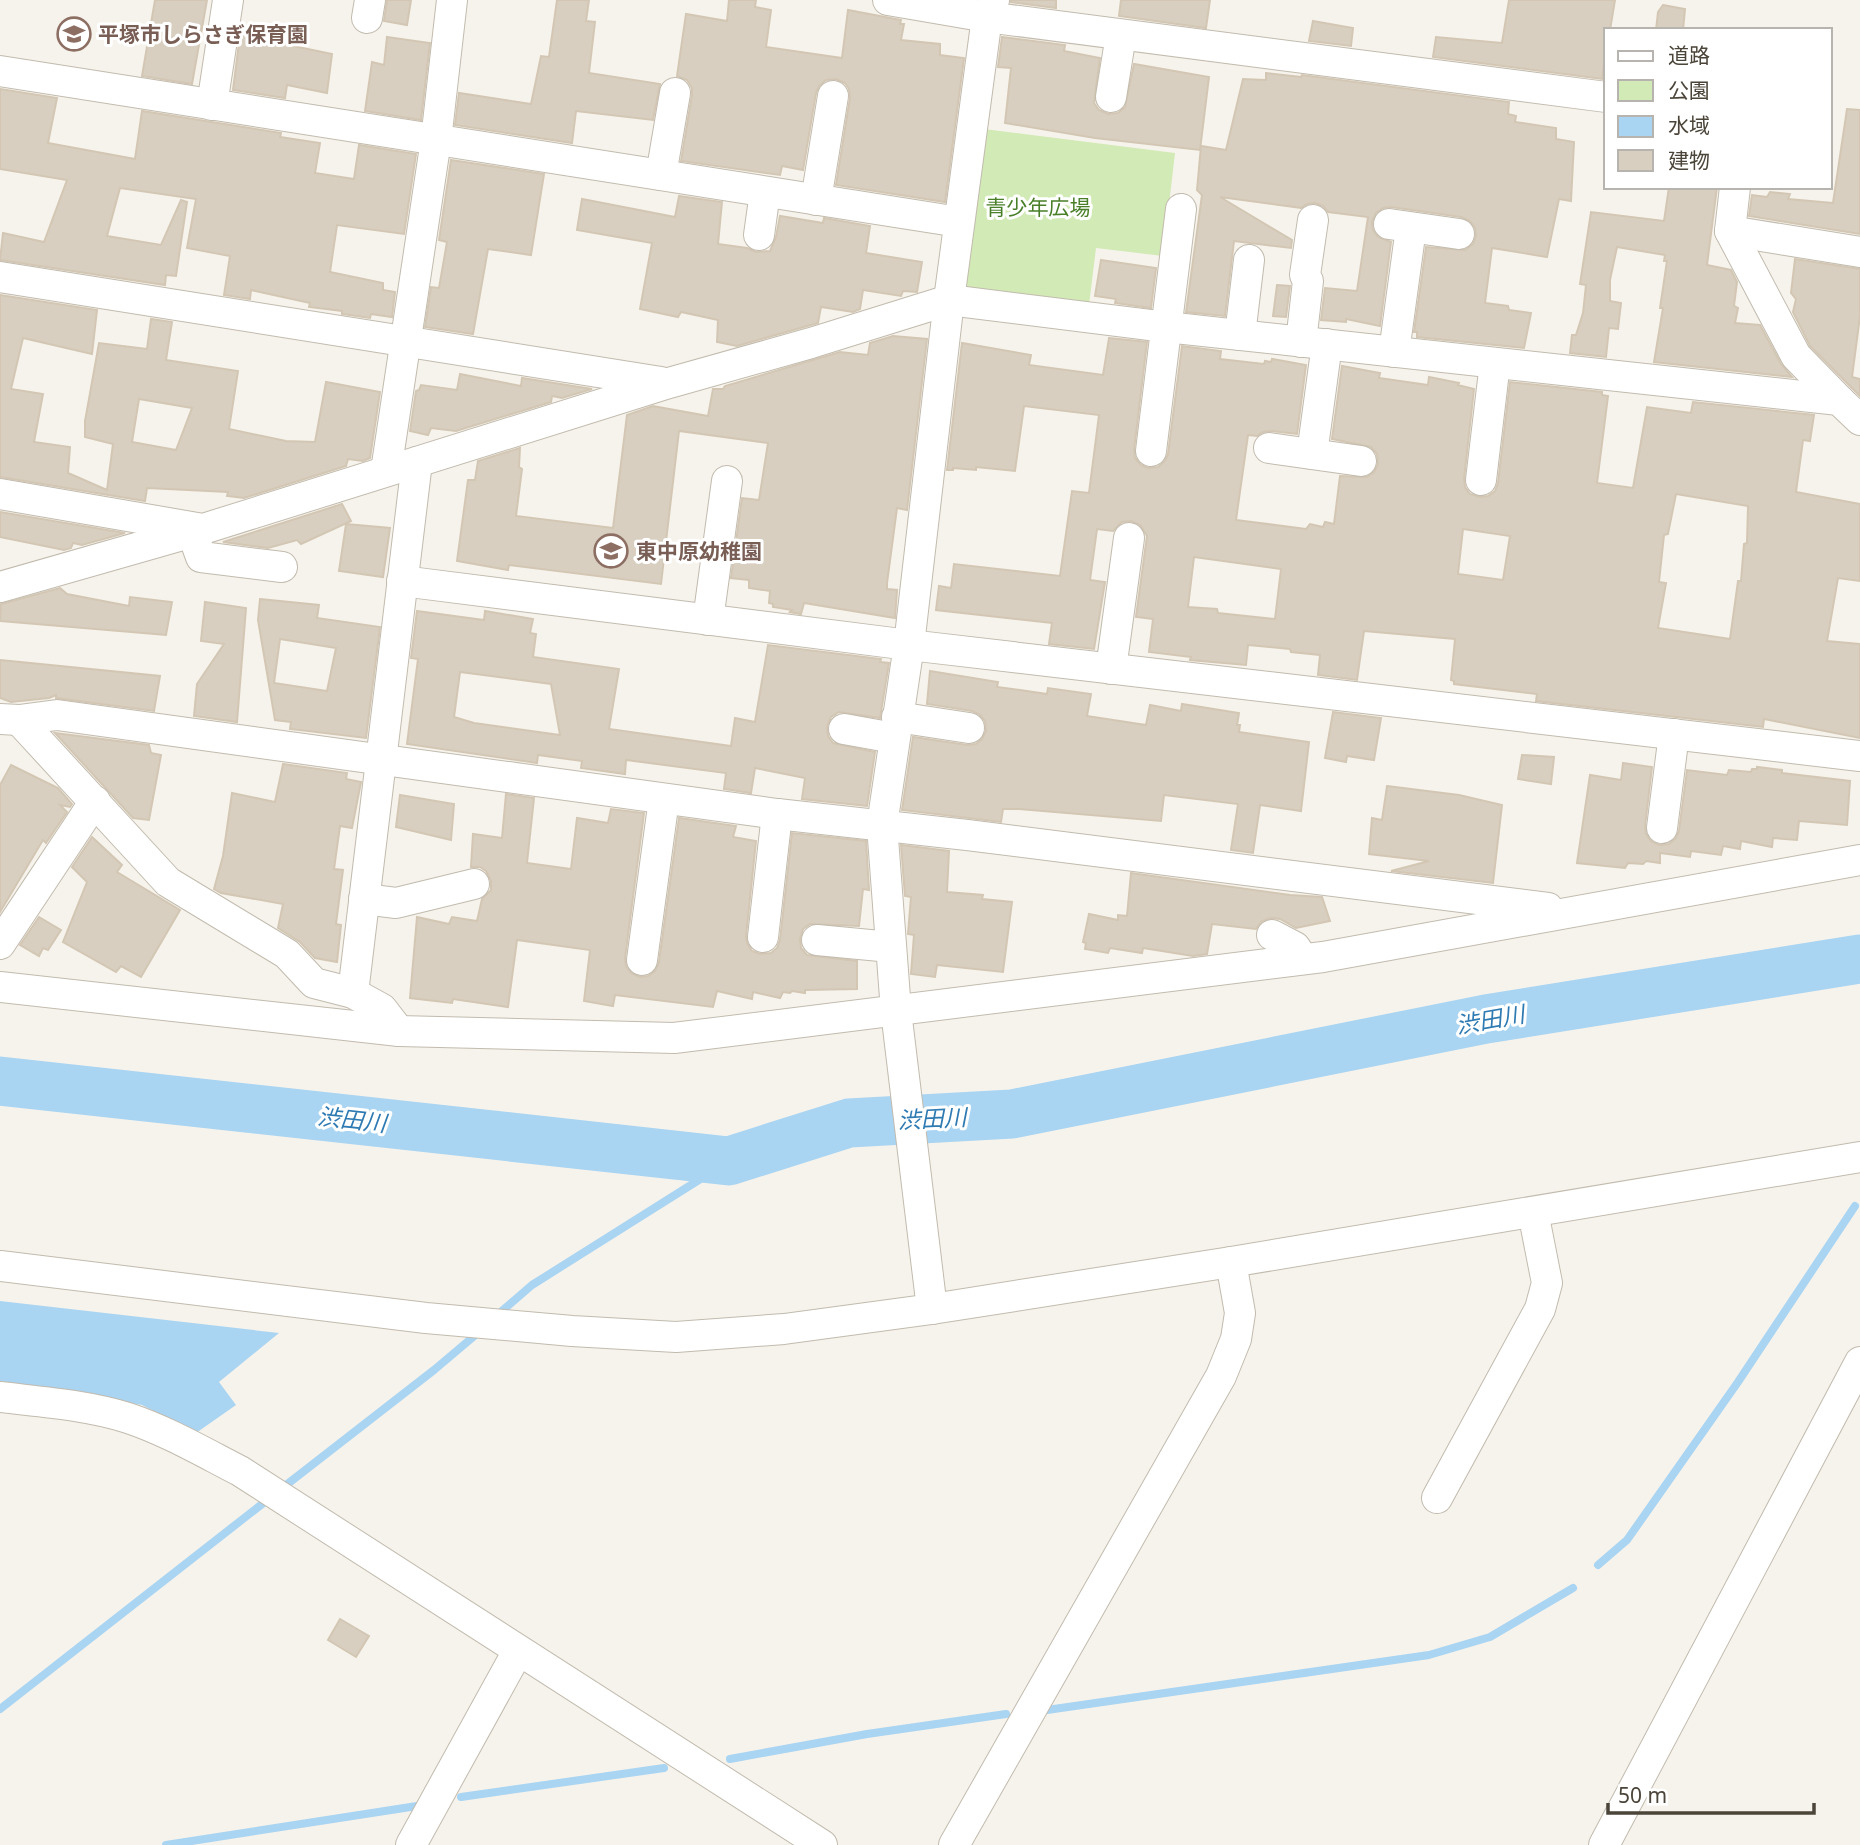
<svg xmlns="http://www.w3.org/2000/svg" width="1860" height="1845" font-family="'Noto Sans','Noto Sans JP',sans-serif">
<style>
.green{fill:#d2eab5}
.water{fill:#a9d4f2}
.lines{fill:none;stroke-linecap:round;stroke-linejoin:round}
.stream{stroke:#a9d4f2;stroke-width:8}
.river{stroke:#a9d4f2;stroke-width:49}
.building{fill:#d8cfc1;stroke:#d3c7b4;stroke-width:2;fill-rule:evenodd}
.minor-casing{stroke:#c2bbae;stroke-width:32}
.minor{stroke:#fff;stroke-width:30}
.labels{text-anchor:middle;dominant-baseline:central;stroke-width:6;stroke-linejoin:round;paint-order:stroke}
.education-label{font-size:21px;font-weight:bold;fill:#785e54;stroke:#fff;text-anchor:start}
.park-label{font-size:21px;fill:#4a7f2a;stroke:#fff}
.water-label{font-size:23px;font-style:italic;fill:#2e7ab2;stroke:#fff}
</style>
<rect width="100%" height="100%" fill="#f6f3ec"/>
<path class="green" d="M976 128 1175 153 1163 256 1096 248 1089 305 965 289Z"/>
<path class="water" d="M0 1301 279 1333 219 1382 236 1405 196 1433 142 1405 0 1381Z"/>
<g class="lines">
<g class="stream">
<path d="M496 1316 532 1285 729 1161"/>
<path d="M281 1489 434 1370 479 1332"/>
<path d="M1598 1565 1627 1540 1738 1382 1855 1206"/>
<path d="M0 1709 271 1497"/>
<path d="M1047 1710 1429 1655 1490 1637 1573 1588"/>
<path d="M730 1759 867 1734 1006 1714"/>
<path d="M461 1797 664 1768"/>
<path d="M166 1845 417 1806"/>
</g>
<path class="river" d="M0 1081 729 1161 849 1123 1012 1114 1486 1019 1860 959"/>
</g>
<g class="building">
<path d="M155 0H207L192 84 142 76Z"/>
<path d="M387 0H411L407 25 384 21Z"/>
<path d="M557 0H589L586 21 595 22 589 73 660 84 653 120 576 111 572 143 455 125 459 93 531 104 541 56 549 57Z"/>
<path d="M729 0H756L755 7 771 10 766 47 842 58 848 10 901 20 900 24H904L901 40 940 44V55L964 58 945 202 836 185 850 98 849 89 845 83 836 79 826 80 819 86 816 93 803 170 782 166 780 175 681 161 692 95V88L687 80 677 76 686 14 727 21Z"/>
<path d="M1011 0H1056V8L1011 2Z"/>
<path d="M1121 0H1210L1206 28 1119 16Z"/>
<path d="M1509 0H1615L1610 30H1606V49L1602 79 1433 57 1436 37 1502 43Z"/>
<path d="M1663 5 1685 9 1683 30H1656L1658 12Z"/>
<path d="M1313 21 1353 28 1351 46 1309 41Z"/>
<path d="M240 35 332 54 327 93 287 85 285 98 233 90Z"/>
<path d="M387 37 430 43 421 120 365 111 372 62 384 65Z"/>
<path d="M1002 37 1065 45 1064 51 1100 58 1094 103 1099 110 1108 114 1118 113 1125 107 1134 64 1209 77 1200 150 1095 138 1005 123 1011 68 998 67Z"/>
<path d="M1266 73 1301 77 1302 75 1509 102 1508 114 1516 116 1515 122 1556 128V139L1574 142 1571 201 1559 199 1547 257 1492 248 1485 303 1508 306 1509 310 1531 313 1524 348 1417 337V332H1414L1426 247 1465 250 1473 244 1476 236 1475 228 1470 221 1461 217 1391 207 1383 208 1376 213 1372 222 1373 230 1378 237 1391 242 1380 326 1346 319V322L1321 320 1325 288 1357 291 1368 217 1328 212 1323 206 1315 203 1307 204 1301 208 1220 197 1292 240 1291 248 1234 241 1225 316 1186 312 1202 195 1197 190 1201 146 1226 150 1243 79 1266 80Z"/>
<path d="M0 89 57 98 48 143 135 159 142 111 281 133 280 137 320 143 315 173 354 179 359 145 416 154 404 234 337 225 330 272 383 283V290L395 292 392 317 371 314 370 318 342 314V311L309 307 310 303 251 290 250 299 224 295 230 256 187 248 196 199 120 188 107 236 161 245 181 200 187 202 176 276 166 275 165 285 0 260 3 233 44 242 67 180 0 169Z"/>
<path d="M1847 109 1860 110V234L1749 216 1752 195 1767 197 1770 192 1790 194 1788 199 1833 203Z"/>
<path d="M451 160 544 174 531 255 488 249 473 334 425 327 431 287 439 288 447 242 439 240Z"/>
<path d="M1669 187H1717L1707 265 1731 270 1737 282 1734 306 1738 308 1735 323 1760 325 1781 364 1792 377 1654 362 1663 308H1660L1667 261H1664L1665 255 1617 247 1610 280V301L1621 303 1618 329 1609 328 1606 357 1570 353 1572 335H1576L1583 313 1586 285 1580 284 1591 212 1664 221Z"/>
<path d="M679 196 722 202 718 244 747 248 756 252 770 251 776 237 780 216 823 223 824 218 870 226 866 253 922 262 917 292 903 291 901 296 863 290 860 309 853 312 821 307 818 323 737 346 717 342 718 320 681 312 678 317 640 309 652 243 577 230 582 199 675 217Z"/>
<path d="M1795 259 1860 269V316L1852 377 1860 379V396L1810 346 1793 312 1796 299 1791 293Z"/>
<path d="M1101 260 1156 268 1151 308 1115 303 1116 299 1095 296Z"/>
<path d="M1277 285 1290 286 1286 317 1273 316Z"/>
<path d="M0 295 97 310 92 354 23 338 11 389 43 394 34 442 70 447 68 473 107 490 113 444 85 437V421L99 343 147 349 151 319 172 322 166 360 238 371 229 429 286 441 315 442 326 382 380 392 370 458 363 461 348 459 346 466 244 498 227 496 228 492 147 488 145 501 0 477ZM139 399 192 408 176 450 132 442Z"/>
<path d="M893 336 927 339 907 510 897 508 887 583V589L897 590 895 618 804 603 801 614 790 612 792 610 773 607V604L769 603 770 591 749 588V580L731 578 742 498 759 500 768 443 679 431 661 584 509 565 508 570 457 561 468 480H475L478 461 520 448 519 467 522 469 516 516 613 528 627 415 653 406 708 416 713 389H723L725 386 840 352 868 355 870 343Z"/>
<path d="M1109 338 1147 342 1134 450 1135 458 1141 465 1148 468 1158 467 1165 461 1168 454 1182 346 1221 351 1220 359 1264 364 1265 361 1271 362 1272 359 1306 365 1297 434 1271 431 1263 432 1257 436 1248 435 1236 520 1306 529 1310 524 1323 527 1325 522 1334 524 1340 476 1367 477 1374 472 1378 464 1377 454 1371 447 1332 439 1342 366 1380 373 1379 378 1428 385 1429 377 1459 383 1458 385 1474 389 1464 479 1465 487 1470 494 1480 497 1488 496 1495 491 1498 483 1510 382 1602 392V395L1608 396 1597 483 1633 488 1647 407 1691 413 1693 402 1814 415 1810 441 1803 440 1796 492 1860 504V581L1838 578 1827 641 1860 644V738L1764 719 1763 727 1536 701 1537 694 1454 684V681L1451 680 1455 639 1364 631 1357 680 1318 675 1320 655 1291 652 1290 649 1248 645 1246 665 1190 660 1191 657 1149 652 1153 619 1136 617 1147 536 1140 525 1131 521 1122 522 1113 531 1097 529 1090 580 1105 582 1094 649 1049 644 1052 623 936 610 939 586 951 588 954 564 1060 576 1072 491 1089 493 1099 415 1024 406 1015 471 976 467V470L953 468V470H947L962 343 1031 355 1029 365 1103 375ZM1676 494 1748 506 1747 543 1744 544 1741 581H1738L1730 639 1658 628 1666 583 1659 582 1664 535 1668 534ZM1463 529 1510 536 1503 580 1458 574ZM1194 557 1281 569 1275 619 1218 613 1217 609 1188 607Z"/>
<path d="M460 374 521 386 522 378 592 389 562 398 552 396 551 402 456 431 431 428 428 435 410 431 416 391 419 390 421 385 457 390Z"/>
<path d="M342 504 351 521 301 544 297 540 268 548 223 542Z"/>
<path d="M0 512 125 533 82 545 73 543 71 548 64 550 0 537Z"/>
<path d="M346 524 390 528 383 577 339 571Z"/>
<path d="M60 588 67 594 129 606 130 597 172 602 166 635 0 621 1 604Z"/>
<path d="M260 599 319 605 317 618 380 627 366 738 290 729 291 722 275 720 258 620ZM280 639 336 648 327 691 274 683Z"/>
<path d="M205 602 246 608 237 722 194 716 197 684 224 644 201 641Z"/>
<path d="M417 611 484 620 485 611 533 619 530 633 536 634 533 657 619 669 609 729 731 746 735 718 755 722 768 645 881 659 880 662 889 663 880 718 839 712 831 717 827 727 828 736 833 743 875 752 867 806 802 799 805 778 755 768 751 793 724 789 726 773 626 760 625 774 581 768 582 761 538 755 537 763 407 744 418 659 411 658ZM460 672 551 684 560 735 474 723 454 717Z"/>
<path d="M0 660 160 676 154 711 56 698V695L49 698 11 702 0 698Z"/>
<path d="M930 671 998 682 997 687 1020 690 1047 694 1048 688 1091 694 1087 716 1146 725 1150 705 1181 711 1182 704 1239 713 1237 725H1240L1239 732 1309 742 1301 811 1260 805 1253 853 1231 850 1238 804 1164 795 1161 821 1019 809H1003L1001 822 902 810 913 737 967 745 976 744 982 739 986 731 985 721 979 714 972 711 927 704Z"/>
<path d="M1333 712 1381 718 1374 760 1347 756 1346 762 1325 758Z"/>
<path d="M55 733 149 745 151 753 161 755 149 820 133 818Z"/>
<path d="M1522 755 1554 757 1551 784 1518 779Z"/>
<path d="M1623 763 1652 767 1645 826 1646 834 1651 841 1659 845 1669 844 1675 839 1679 831 1687 770 1727 775 1729 770 1751 772 1752 769H1757V767L1782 770V773L1850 781 1847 825 1799 821 1797 840 1773 838 1772 847 1741 841 1740 849 1723 846 1721 855 1691 851 1690 857 1660 853V863L1646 861 1643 864 1628 863 1625 868 1577 863 1590 775 1621 780Z"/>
<path d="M283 764 347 773 346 779 361 782 352 828 340 826 334 869 343 870 336 924 341 925 337 962 315 958 300 942 278 928 283 904 221 893 214 889 223 856 232 793 275 802Z"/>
<path d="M11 765 58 788 72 804 70 807 60 805 67 812 46 843 43 840 0 912V785Z"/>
<path d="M1387 786 1459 795 1502 805 1493 883 1391 871 1429 861 1369 854 1372 818 1382 820Z"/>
<path d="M506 794 534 798 527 863 571 869 577 818 608 823 611 809 644 813 625 958 626 966 631 973 640 977 648 976 655 971 659 962 679 818 736 826 733 837 756 841 746 936 747 943 752 951 760 954 771 953 777 948 780 940 792 833 866 841 869 890 863 889 859 926 810 924 803 929 800 939 801 948 807 955 857 961V989L805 990V993L792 991 790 993 783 992 780 998 753 992 752 999 717 991 713 1007 615 995 613 1006 584 1001 590 950 517 940 508 1007 453 999 452 1003 410 998 417 917 449 924 452 917 477 921 482 899 491 890V881L486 871 480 867H471L473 834 502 838Z"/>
<path d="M400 795 454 804 451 840 396 827Z"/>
<path d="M92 837 122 865 117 872 180 910 141 977 121 966 116 972 63 942 87 882 72 867Z"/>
<path d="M901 845 949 851 947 892 983 895 982 899 1012 902 1003 972 937 965 935 977 911 974 914 935 908 934 911 897 905 896Z"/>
<path d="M1131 873 1290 895 1322 897 1330 921 1296 928 1280 919 1271 918 1262 921 1256 929 1212 924 1207 954 1193 956 1143 948 1142 953 1110 948 1108 953 1085 949 1086 943 1083 942 1089 914 1118 920V915L1127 916Z"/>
<path d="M39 917 61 930 48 950 43 948 39 956 20 945Z"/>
<path d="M340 1619 369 1636 356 1657 328 1640Z"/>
</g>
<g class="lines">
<defs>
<g id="minor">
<path d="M888 0 987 17 1606 97"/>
<path d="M367 18 370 0"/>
<path d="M0 71 959 222"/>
<path d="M1111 97 1121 35"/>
<path d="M212 105 228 0"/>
<path d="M661 175 675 93"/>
<path d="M1735 187 1730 231 1796 356 1839 400"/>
<path d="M816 200 833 96"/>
<path d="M1389 224 1459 234"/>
<path d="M1730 231 1860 252"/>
<path d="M759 235 765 192"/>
<path d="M0 277 661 382"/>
<path d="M1240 335 1249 260"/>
<path d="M1301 342 1308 281 1305 275 1313 220"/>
<path d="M1394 352 1411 228"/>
<path d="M1269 448 1361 461"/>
<path d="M1151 451 1181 209"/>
<path d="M1312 454 1327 344"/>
<path d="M386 471 436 140 452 0"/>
<path d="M1481 480 1495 363"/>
<path d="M0 494 203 529 669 383 811 343 949 300 1166 327 1839 400 1860 420"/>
<path d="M192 532 201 557 282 567"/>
<path d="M402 581 909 645 1860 756"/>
<path d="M0 587 196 531"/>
<path d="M708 620 727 481"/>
<path d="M1111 669 1129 538"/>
<path d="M897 717 969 728"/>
<path d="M0 719 19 720 57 715 777 814 967 835 1548 908"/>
<path d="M19 720 168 882 287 954 314 983 353 993 382 1009 399 1031"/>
<path d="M844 729 894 738"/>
<path d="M1662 828 1674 734"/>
<path d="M364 899 396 903 474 884"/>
<path d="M1272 935 1295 947 1303 959"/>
<path d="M763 937 777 814"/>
<path d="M817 940 891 947"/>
<path d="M0 944 95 801"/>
<path d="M642 960 664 799"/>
<path d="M0 987 399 1031 674 1038 1323 957 1860 860"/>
<path d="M353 993 417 462"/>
<path d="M0 1266 426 1318 572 1331 676 1337 784 1329 932 1309 1231 1262 1860 1157"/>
<path d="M932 1309 896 1011 882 825 909 645 949 300 987 17 994 0"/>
<path d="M0 1397C42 1402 87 1405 128 1418 167 1431 203 1452 240 1471L822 1845"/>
<path d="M1437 1498 1540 1309 1547 1283 1533 1212"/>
<path d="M411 1845 518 1651"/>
<path d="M954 1845 1221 1376 1236 1339 1240 1313 1231 1262"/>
<path d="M1604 1845 1860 1362"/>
</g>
</defs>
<use href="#minor" class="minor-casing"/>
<use href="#minor" class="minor"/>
</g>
<defs>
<symbol id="school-ring" viewBox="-11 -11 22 22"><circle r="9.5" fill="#fff" stroke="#8d6e63" stroke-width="1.5"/><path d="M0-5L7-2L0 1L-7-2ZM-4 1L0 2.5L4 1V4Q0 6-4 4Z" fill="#8d6e63"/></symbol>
</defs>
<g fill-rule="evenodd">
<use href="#school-ring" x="55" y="15" width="38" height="38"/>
<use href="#school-ring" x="592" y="532" width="38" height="38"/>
</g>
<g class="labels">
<g class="education-label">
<text x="98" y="34">平塚市しらさぎ保育園</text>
<text x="636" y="551">東中原幼稚園</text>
</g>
<g class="park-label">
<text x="1038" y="207">青少年広場</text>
</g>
<g class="water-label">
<text transform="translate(1490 1019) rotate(-10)">渋田川</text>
<text transform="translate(932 1118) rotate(-3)">渋田川</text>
<text transform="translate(352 1119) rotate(6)">渋田川</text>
</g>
</g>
<rect x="1604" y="28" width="228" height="161" fill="#ffffff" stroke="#b7b4b0" stroke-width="2"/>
<rect x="1618" y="51" width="35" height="10" fill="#ffffff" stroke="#b7b4b0" stroke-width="2"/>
<text x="1668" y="63" font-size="21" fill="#4b4439">道路</text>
<rect x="1618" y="80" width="35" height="21" fill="#d2eab5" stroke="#b7b4b0" stroke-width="2"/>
<text x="1668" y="98" font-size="21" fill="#4b4439">公園</text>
<rect x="1618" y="116" width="35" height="21" fill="#a9d4f2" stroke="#b7b4b0" stroke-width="2"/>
<text x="1668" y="133" font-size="21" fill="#4b4439">水域</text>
<rect x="1618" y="150" width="35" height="21" fill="#d8cfc1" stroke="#b7b4b0" stroke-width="2"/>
<text x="1668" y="168" font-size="21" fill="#4b4439">建物</text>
<path d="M1608 1803v10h206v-10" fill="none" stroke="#4b4439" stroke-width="3.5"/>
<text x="1618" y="1803" font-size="21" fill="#4b4439" stroke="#ffffff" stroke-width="5" paint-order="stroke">50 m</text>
</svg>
